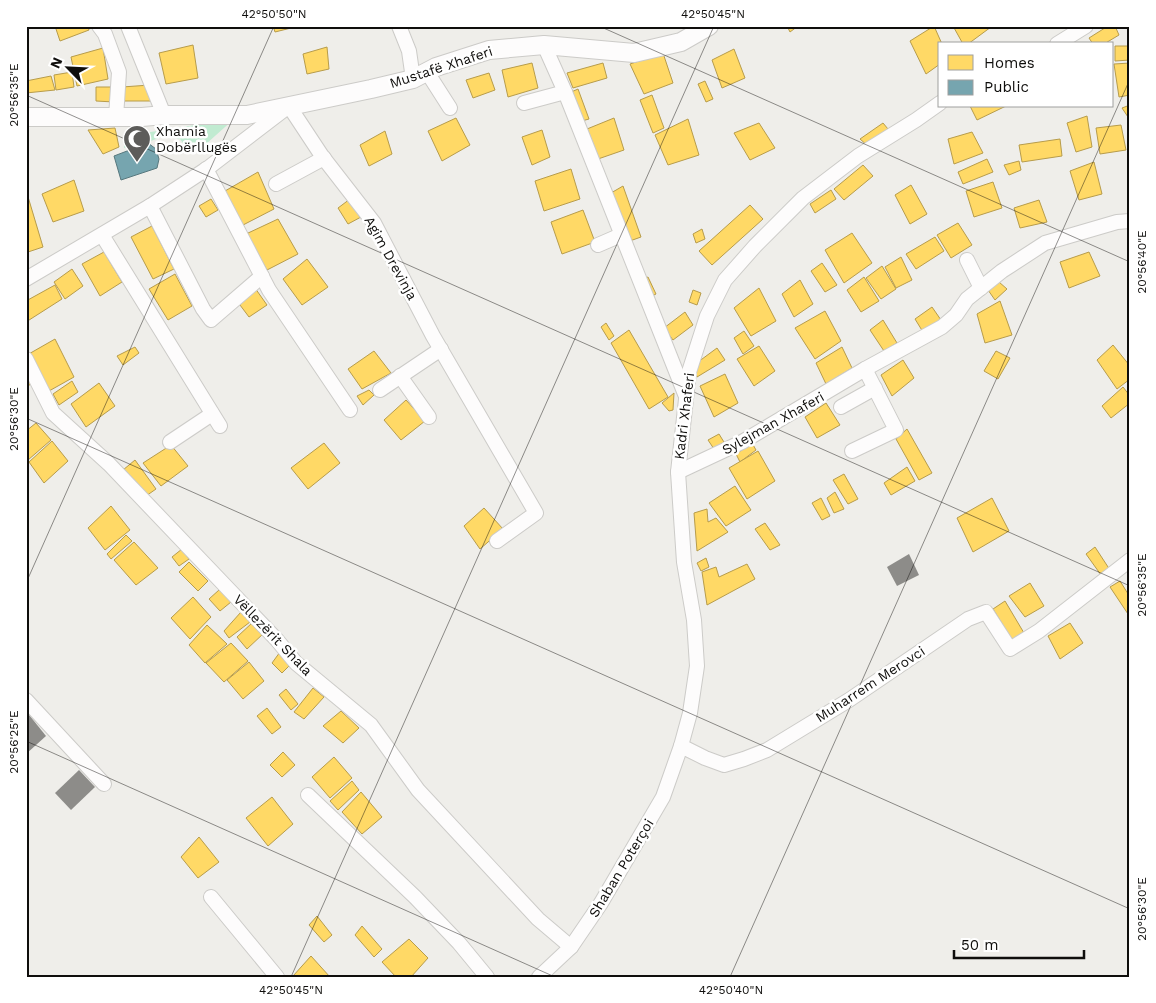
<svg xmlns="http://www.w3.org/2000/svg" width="1156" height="1003" font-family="'Work Sans',sans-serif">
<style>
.green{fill:#c1ebd1}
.homes{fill:#ffd966;stroke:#b79c4b}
.public{fill:#76a5af;stroke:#57787e}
.building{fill:#8d8c89}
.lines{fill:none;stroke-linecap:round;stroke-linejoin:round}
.minor-casing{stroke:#cccbc8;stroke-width:16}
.tertiary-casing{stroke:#cccbc8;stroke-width:20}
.minor{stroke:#fdfcfc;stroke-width:14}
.tertiary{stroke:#fdfcfc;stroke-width:18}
.ticks{fill:none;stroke:#0f0e0c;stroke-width:1;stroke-opacity:0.45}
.labels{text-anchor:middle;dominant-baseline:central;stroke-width:5;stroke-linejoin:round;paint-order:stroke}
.street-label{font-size:14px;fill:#0f0e0c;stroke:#fff}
.poi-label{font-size:14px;fill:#0f0e0c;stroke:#fff;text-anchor:start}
.neatline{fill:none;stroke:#0f0e0c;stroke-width:2}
.ticks-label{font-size:12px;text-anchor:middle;fill:#0f0e0c}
</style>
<rect width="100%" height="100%" fill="#efeeea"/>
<path class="green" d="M234 119 206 144 190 153 180 139 163 136 151 141 124 148 125 136Z"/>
<g class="homes">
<path d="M55 26H88L89 30 60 41Z"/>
<path d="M273 26H299L275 32Z"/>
<path d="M787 26H798L790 32Z"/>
<path d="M934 26 942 44H940V64L926 74 910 41Z"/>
<path d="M953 26H991V27L968 44H963Z"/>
<path d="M1108 26H1115L1119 35 1104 44H1093L1089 38Z"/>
<path d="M193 45 198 78 166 84 159 53Z"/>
<path d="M1115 46H1130V60L1115 61Z"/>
<path d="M327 47 329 69 307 74 303 54Z"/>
<path d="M103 48 108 79 77 86 71 57Z"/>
<path d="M734 49 745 78 722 88 712 60Z"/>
<path d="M663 53 673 83 644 94 630 64Z"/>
<path d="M532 63 538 88 508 97 502 70Z"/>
<path d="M603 63 607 78 573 88 567 73Z"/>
<path d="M1130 63V95L1119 97 1114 64Z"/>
<path d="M72 72 74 87 56 90 54 75Z"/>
<path d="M489 73 495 90 473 98 466 80Z"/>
<path d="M51 76 55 90 26 93V81Z"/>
<path d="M705 81 713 99 706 102 698 84Z"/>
<path d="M150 85 152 101H124L122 87Z"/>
<path d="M96 87H114V102L96 101Z"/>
<path d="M578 89 589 119 578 122 569 93Z"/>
<path d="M652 95 664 128 653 133 640 100Z"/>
<path d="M1130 105V120L1122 108Z"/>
<path d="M970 106H1006L977 120Z"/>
<path d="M1087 116 1092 147 1076 152 1067 123Z"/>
<path d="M456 118 470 145 442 161 428 131Z"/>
<path d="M614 118 624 150 598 159 587 129Z"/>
<path d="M688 119 699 155 668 165 655 135Z"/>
<path d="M759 123 775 148 750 160 734 133Z"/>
<path d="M883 123 888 129 868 146 860 139Z"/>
<path d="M1121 125 1126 150 1100 154 1096 128Z"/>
<path d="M115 128 119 147 103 154 88 130Z"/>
<path d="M542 130 550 157 532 165 522 137Z"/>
<path d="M385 131 392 154 369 166 360 145Z"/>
<path d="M972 132 983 153 954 164 948 139Z"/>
<path d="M1060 139 1062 156 1022 162 1019 145Z"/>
<path d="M987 159 993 172 963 184 958 172Z"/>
<path d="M1019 161 1021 170 1009 175 1004 165Z"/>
<path d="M1094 162 1102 194 1079 200 1070 171Z"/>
<path d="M863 165 873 176 844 200 834 189Z"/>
<path d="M571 169 580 199 544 211 535 181Z"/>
<path d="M258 172 274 209 243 225 225 191Z"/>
<path d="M74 180 84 211 53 222 42 194Z"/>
<path d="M993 182 1002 208 974 217 966 191Z"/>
<path d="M911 185 927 214 910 224 895 195Z"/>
<path d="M623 186 641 237 627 242 611 193Z"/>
<path d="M26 190 43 247 28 252 26 246Z"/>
<path d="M831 190 836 199 815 213 810 204Z"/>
<path d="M211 199 218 210 206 217 199 206Z"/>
<path d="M350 199 361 217 348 224 338 208Z"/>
<path d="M1039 200 1047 222 1020 228 1014 208Z"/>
<path d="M750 205 763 219 712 265 699 251Z"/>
<path d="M583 210 595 242 562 254 551 222Z"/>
<path d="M278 219 298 254 267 270 246 234Z"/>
<path d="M958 223 972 245 951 258 937 235Z"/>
<path d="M152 226 174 269 153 279 131 237Z"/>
<path d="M702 229 705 239 696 243 693 234Z"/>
<path d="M852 233 872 263 844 283 825 250Z"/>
<path d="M935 237 944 251 916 269 906 254Z"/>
<path d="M104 252 122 282 100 296 82 264Z"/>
<path d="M1089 252 1100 276 1069 288 1060 262Z"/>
<path d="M901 257 912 280 896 288 885 267Z"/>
<path d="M307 259 328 287 302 305 283 279Z"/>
<path d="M822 263 837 285 825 292 811 271Z"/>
<path d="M882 266 896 289 881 299 866 278Z"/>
<path d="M72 269 83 286 65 299 54 282Z"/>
<path d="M175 274 192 306 168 320 149 289Z"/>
<path d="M648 277 656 294 652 296 643 279Z"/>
<path d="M864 277 879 301 861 312 847 290Z"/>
<path d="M800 280 813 304 794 317 782 294Z"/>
<path d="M999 282 1007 289 995 300 988 290Z"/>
<path d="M55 285 62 299 26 322V301Z"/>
<path d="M255 288 267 305 249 317 237 301Z"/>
<path d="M759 288 776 321 751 336 734 308Z"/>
<path d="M693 290 701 293 697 305 689 302Z"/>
<path d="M1000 301 1012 335 985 343 977 314Z"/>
<path d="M932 307 941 320 923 332 915 319Z"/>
<path d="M825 311 841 341 815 359 795 328Z"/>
<path d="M685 312 693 325 673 340 664 328Z"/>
<path d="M883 320 897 343 884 351 870 330Z"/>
<path d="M606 323 614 336 609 340 601 327Z"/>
<path d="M629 330 668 397 649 409 611 343Z"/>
<path d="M744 331 754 346 743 354 734 338Z"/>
<path d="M55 339 74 377 49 391 27 355Z"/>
<path d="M1113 345 1130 366V379L1117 389 1097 360Z"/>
<path d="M759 346 775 371 754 386 737 359Z"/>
<path d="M135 347 139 353 123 365 117 356Z"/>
<path d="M842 347 852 368 826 384 816 363Z"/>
<path d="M717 348 725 360 697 377 694 365Z"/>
<path d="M374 351 391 373 362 389 348 369Z"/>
<path d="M996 351 1010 358 998 379 984 371Z"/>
<path d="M903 360 914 378 892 396 881 375Z"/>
<path d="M725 374 738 403 714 417 700 386Z"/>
<path d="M26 376 31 384 26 387Z"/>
<path d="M72 381 78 392 59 405 53 394Z"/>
<path d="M99 383 115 406 86 427 71 404Z"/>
<path d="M1123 387 1130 396V403L1111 418 1102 406Z"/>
<path d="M369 390 374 395 363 405 357 396Z"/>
<path d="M674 393 673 410 669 411 662 403Z"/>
<path d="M406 400 425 421 401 440 384 420Z"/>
<path d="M826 403 840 425 817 438 805 417Z"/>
<path d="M36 423 51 440 28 460 26 458V431Z"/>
<path d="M907 429 932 473 919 480 896 439Z"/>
<path d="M719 434 727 447 716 452 708 440Z"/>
<path d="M52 441 68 461 44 483 29 462Z"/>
<path d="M324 443 340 463 308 489 291 468Z"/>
<path d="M752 443 756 450 740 462 736 454Z"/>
<path d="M171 445 188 466 161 486 143 463Z"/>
<path d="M758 451 775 481 747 499 729 468Z"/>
<path d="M135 460 156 489 146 496 123 470Z"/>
<path d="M907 467 915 481 891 495 884 483Z"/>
<path d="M844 474 858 499 848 504 833 480Z"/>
<path d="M735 486 751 510 726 526 709 503Z"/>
<path d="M835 492 844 509 834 513 827 498Z"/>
<path d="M821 498 830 516 822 520 812 503Z"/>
<path d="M992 498 1009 531 973 552 957 518Z"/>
<path d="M111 506 130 530 105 550 88 528Z"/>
<path d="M484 508 503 529 480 549 464 526Z"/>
<path d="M707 509 708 522 716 518 728 532 697 551 694 513Z"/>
<path d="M765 523 780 545 770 550 755 529Z"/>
<path d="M126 535 132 541 111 559 107 554Z"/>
<path d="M134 542 158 568 136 585 114 560Z"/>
<path d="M1095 547 1110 570 1101 575 1086 554Z"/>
<path d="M182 549 189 559 179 566 172 557Z"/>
<path d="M706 558 709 567 701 571 697 563Z"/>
<path d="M189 562 208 581 198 591 179 572Z"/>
<path d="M747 564 755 579 707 605 702 572 716 567 719 577Z"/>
<path d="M1120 581 1130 597V617L1110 587Z"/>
<path d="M1030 583 1044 606 1025 617 1009 596Z"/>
<path d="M219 590 231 602 220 611 209 599Z"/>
<path d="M193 597 211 617 190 639 171 618Z"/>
<path d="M1005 601 1024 633 1012 640 993 609Z"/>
<path d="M241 612 250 622 229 638 224 631Z"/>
<path d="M253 622 264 633 247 649 237 637Z"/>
<path d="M1070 623 1083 643 1060 659 1048 636Z"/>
<path d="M207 625 227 644 205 663 189 645Z"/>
<path d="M231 643 248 661 224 682 206 663Z"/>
<path d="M280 652 291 664 282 673 272 663Z"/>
<path d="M249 662 264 681 243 699 227 680Z"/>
<path d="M313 688 324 697 304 719 294 712Z"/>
<path d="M286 689 298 704 291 710 279 695Z"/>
<path d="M267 708 281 727 272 734 257 716Z"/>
<path d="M341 711 359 728 343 743 323 726Z"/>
<path d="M283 752 295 765 282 777 270 765Z"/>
<path d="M334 757 352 778 330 798 312 777Z"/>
<path d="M352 781 359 790 338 810 330 801Z"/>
<path d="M361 792 382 817 362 834 342 812Z"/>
<path d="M272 797 293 824 268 846 246 818Z"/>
<path d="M199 837 219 862 198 878 181 857Z"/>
<path d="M317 916 332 935 324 942 309 925Z"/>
<path d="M362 926 382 949 374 957 355 935Z"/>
<path d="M409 939 428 958 411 977H396L382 962Z"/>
<path d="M311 956 330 977H294L293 976Z"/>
</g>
<path class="public" d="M148 143 156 149 159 159 157 168 121 180 114 156Z"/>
<g class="building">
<path d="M909 554 919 575 897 586 887 567Z"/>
<path d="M26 711 46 736 26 754Z"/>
<path d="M79 770 95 787 71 810 55 793Z"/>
</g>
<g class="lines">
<defs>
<g id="minor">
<path d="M99 26 105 34 119 72 116 117"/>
<path d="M128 26 164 115"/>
<path d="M399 26 409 51 413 79"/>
<path d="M1057 44 1086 26"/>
<path d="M544 45 565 92 685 394"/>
<path d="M427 72 450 108"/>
<path d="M524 103 565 92"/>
<path d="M206 169 269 290 350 410"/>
<path d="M276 184 324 158"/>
<path d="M150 206 203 309 211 320 262 276"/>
<path d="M102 235 220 426"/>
<path d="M598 245 621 235"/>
<path d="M967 260 981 288"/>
<path d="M26 279 150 206 208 168 289 106 322 156 374 223 433 336 536 513 497 541"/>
<path d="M26 359 53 413 109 464 277 640 296 663 371 725 418 790 538 919 571 947"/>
<path d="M400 376 429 417"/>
<path d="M380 390 441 349"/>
<path d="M841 407 875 388"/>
<path d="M170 442 212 414"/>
<path d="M852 451 896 430 865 369"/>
<path d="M678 472 742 442 865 369 942 327 956 315 967 299 1002 271 1045 243 1117 222 1130 221"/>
<path d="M26 700 104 784"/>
<path d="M681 746 705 758 724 765 744 759 767 750 849 700 968 619 986 612 1010 649 1039 631 1130 560"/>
<path d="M308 795 415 897 459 943 487 977"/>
<path d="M211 897 277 977"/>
<path d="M539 977 571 947 601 903 663 797 681 746 690 713 697 666 694 620 684 562 678 472 689 372 707 316 725 280 755 246 803 198 858 156 916 120 940 103"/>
</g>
<path id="tertiary" d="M26 117H142L164 115H247L371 89 413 79 436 67 489 50 544 45 634 53 681 42 709 26"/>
</defs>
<use href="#minor" class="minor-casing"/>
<use href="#tertiary" class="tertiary-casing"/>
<use href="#minor" class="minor"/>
<use href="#tertiary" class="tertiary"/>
</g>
<path class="ticks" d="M599 26 1130 262M26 95 1130 586M26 418 1130 909M26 583 274 26M26 741 555 977M291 977 714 26M730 977 1130 79"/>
<defs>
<symbol id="mosque-pin" viewBox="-11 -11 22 30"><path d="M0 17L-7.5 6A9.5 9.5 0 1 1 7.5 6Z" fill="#5d5c5a" stroke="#fff"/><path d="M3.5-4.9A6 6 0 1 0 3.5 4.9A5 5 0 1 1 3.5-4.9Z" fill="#fff"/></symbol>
</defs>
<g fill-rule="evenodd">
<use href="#mosque-pin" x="121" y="123" width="32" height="43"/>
</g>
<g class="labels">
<g class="street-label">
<text transform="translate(441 67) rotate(-18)">Mustafë Xhaferi</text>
<text transform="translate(391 258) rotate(61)">Agim Drevinja</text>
<text transform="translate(684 416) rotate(-83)">Kadri Xhaferi</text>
<text transform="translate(773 423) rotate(-29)">Sylejman Xhaferi</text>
<text transform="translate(273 635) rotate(46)">Vëllezërit Shala</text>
<text transform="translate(870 684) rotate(-33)">Muharrem Merovci</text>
<text transform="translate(621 868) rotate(-59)">Shaban Poterçoi</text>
</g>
<g class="poi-label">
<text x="156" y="131">Xhamia<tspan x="156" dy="16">Dobërllugës</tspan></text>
</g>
</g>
<rect width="1156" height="1003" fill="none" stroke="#ffffff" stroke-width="55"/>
<rect x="938" y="42" width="175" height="65" fill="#ffffff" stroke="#9f9f9e"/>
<rect x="948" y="55" width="25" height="15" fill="#ffd966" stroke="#9f9f9e"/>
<text x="984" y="68" font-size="15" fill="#0f0e0c">Homes</text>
<rect x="948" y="80" width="25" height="15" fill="#76a5af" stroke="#9f9f9e"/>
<text x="984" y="92" font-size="15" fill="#0f0e0c">Public</text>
<g transform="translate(68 68) rotate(294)" stroke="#ffffff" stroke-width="4" paint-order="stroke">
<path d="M0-4L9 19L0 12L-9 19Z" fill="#0f0e0c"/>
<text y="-8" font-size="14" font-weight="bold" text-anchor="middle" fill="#0f0e0c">N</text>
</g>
<path d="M954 950v8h130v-8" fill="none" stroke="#0f0e0c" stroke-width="2.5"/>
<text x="961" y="950" font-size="15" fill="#0f0e0c" stroke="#ffffff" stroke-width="4" paint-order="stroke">50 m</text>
<rect x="28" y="28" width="1100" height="948" class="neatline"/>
<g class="ticks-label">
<text x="274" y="18">42°50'50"N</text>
<text x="713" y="18">42°50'45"N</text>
<text transform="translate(14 95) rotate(-90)" y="4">20°56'35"E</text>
<text transform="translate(1142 262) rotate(-90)" y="4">20°56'40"E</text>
<text transform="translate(14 419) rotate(-90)" y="4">20°56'30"E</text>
<text transform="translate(1142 585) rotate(-90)" y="4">20°56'35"E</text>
<text transform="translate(14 742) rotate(-90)" y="4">20°56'25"E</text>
<text transform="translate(1142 909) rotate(-90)" y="4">20°56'30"E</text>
<text x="291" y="994">42°50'45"N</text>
<text x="731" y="994">42°50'40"N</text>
</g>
</svg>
